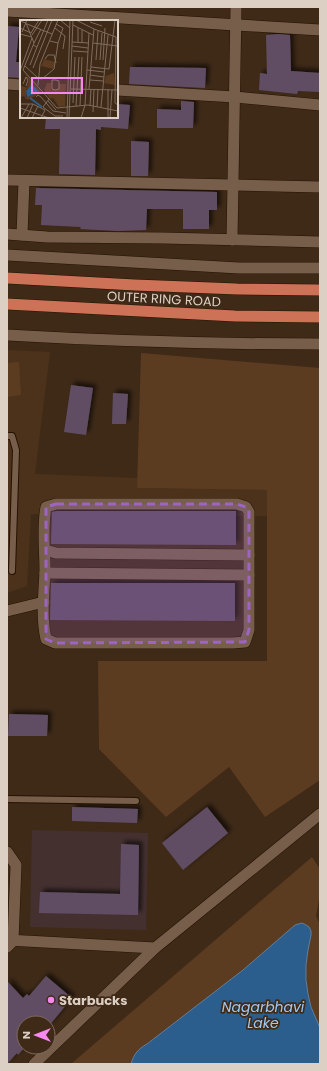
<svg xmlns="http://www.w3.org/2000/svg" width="327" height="1071" font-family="Poppins,sans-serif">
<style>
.built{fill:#4c321b}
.education{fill:#453030}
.green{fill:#5c3c20}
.water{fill:#2b5d8d;stroke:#607f9e}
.building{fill:#614e64;filter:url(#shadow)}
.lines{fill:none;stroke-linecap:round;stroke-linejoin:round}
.service-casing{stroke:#251202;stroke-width:8}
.minor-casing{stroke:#251202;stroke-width:12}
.tertiary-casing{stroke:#251202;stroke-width:12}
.trunk-casing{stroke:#251202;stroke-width:12}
.service{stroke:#765e4b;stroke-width:6}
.minor{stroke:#765e4b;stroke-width:11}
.tertiary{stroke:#765e4b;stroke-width:11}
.trunk{stroke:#cd7256;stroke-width:11}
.marked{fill:#9d65c1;fill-opacity:0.2;stroke:#9d65c1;stroke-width:3;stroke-dasharray:8 5;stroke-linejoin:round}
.poi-dot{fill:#f589ef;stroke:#3f2a18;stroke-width:1.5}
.labels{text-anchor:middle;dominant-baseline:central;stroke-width:3.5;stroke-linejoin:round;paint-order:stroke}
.street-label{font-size:13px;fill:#dccfc4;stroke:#3f2a18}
.poi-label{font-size:13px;font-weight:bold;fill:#dccfc4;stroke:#3f2a18;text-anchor:start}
.water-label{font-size:14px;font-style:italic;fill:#a0caf5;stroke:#3f2a18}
.inset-river{fill:none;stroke:#2b5d8d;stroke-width:2}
.inset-road{fill:none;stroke:#7e6c5d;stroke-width:1}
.view{fill:#f589ef;fill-opacity:0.15;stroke:#f589ef;stroke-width:2}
.inset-edge{fill:none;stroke:#dccfc4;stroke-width:2}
</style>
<defs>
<filter id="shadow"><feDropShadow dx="3.5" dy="-3.5" stdDeviation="2" flood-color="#0009"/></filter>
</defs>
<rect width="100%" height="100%" fill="#3f2a18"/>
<path class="built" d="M7 350 50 352 35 474 137 478V488L267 490V516L31 514 27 586 7 593Z"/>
<path class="education" d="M32 830 148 833 146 930 30 927Z"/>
<g class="green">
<path d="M141 353 320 368V780L265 817 229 767 166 817 99 749 98 661H267V490L137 488Z"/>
<path d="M19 362 21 395 7 397V363Z"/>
<path d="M312 857 320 869V894L316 916 320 925V1028C310 1009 306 990 306 968 306 962 308 956 308 950 307 943 301 931 298 924L295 925 243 970 147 1044C139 1049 134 1055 131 1064H71Z"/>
</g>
<path class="water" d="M302 923 306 925 309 927 311 931V935L308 950 306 965V980L308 994 311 1007 320 1028V1064H131C134 1054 138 1049 147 1044L243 970 295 925Z"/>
<g class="building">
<path d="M7 26 19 27 16 62H21V78L7 77Z"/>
<path d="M278 34 290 35 291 71 320 73V92L298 91 297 94 259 90 260 73 267 74 266 35Z"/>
<path d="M130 67 206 68 205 88 129 84Z"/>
<path d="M181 101 194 102 193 128H157V109L181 110Z"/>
<path d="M117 104 130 105 128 129 101 127V130L96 129 95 175 59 174 60 129H45L46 117H117Z"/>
<path d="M131 141 149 142 148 176H131Z"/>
<path d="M36 188 217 192V210H209V229H183V209H147L146 230 118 231 80 229 81 227 41 225 42 205H35Z"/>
<path d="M71 385 93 388 86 435 64 432Z"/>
<path d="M113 393 128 394 126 424H112Z"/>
<path d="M57 511H236V545L51 544 52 512Z"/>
<path d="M51 583H235V621L50 620Z"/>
<path d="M9 714 48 715 47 736H8Z"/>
<path d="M72 807 138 809 137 823 72 821Z"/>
<path d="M207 807 228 833 183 870 162 843Z"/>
<path d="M121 844 139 845 138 915 39 913 40 892 120 894Z"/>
<path d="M46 976 72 998 48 1027V1021L46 1023H24V1048L18 1055 17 1053 7 1064V981L23 998 27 994 29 996Z"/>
</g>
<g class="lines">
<defs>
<g id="service">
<path d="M7 436H12L16 450 12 571"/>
<path d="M7 799 136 801"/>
</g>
<g id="minor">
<path d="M7 11 320 30"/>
<path d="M7 84 21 85"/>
<path d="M117 90 235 97 320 105"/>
<path d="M7 180 320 187"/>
<path d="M7 234 47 237 163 238 320 242"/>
<path d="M22 235 24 181"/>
<path d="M232 240 236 7"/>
<path d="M56 504H237L246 507 249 512V630L245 642 233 643H55L46 639C41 617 44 594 45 571 45 550 42 528 46 507Z"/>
<path d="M45 550 56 553 249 555"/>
<path d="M45 573 249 575"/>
<path d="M7 611 44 602"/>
<path d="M7 852 16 865 13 941 7 947"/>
</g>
<g id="tertiary">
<path d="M7 255 239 268H320"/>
<path d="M7 335C111 341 216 344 320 344"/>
<path d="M7 940 155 948"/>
<path d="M34 1064 155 948 320 814"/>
</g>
<g id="trunk">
<path d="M7 278 135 285 237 289 320 290"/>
<path d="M7 304 235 316 320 317"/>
</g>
</defs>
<use href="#service" class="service-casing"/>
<use href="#minor" class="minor-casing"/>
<use href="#tertiary" class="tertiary-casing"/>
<use href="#trunk" class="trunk-casing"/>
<use href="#service" class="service"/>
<use href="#minor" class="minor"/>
<use href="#tertiary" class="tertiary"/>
<use href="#trunk" class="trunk"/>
</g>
<path class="marked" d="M56 504H237L246 507 249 512V630L245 642 55 643 46 639V507Z"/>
<circle class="poi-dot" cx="51" cy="1000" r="4"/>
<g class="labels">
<g class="street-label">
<text transform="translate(164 299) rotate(3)">OUTER RING ROAD</text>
</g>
<g class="poi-label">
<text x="59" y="1000">Starbucks</text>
</g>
<g class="water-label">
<text x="263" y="1007">Nagarbhavi<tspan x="263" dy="16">Lake</tspan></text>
</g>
</g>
<g transform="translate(20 20)">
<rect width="98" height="98" fill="#3f2a18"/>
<path d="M24 39 35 42 33 49 21 46ZM3 51 22 73 7 80 4 76 0 77V65L7 68 9 60ZM13 64 19 72 6 77V70ZM94 53 95 65 84 63 86 56ZM27 63H31V70H39V64H46L45 86 39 87 33 78 30 79 24 70Z" fill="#5c3c20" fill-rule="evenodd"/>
<path d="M12 64 19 72 7 77 6 71Z" fill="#2b5d8d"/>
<path class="inset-river" d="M10 78 22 87"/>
<path class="inset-road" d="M40 0 50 8M56 0 74 9 69 69M0 1 6 3 14 23 3 50 37 88M70 2 82 6M7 4 32 14M53 5 73 15M0 8 11 13 19 0M35 8 45 16 43 29M74 9 96 17 95 83 98 85M2 12 7 0M0 14 12 17M12 15 22 0M30 21 38 23 43 8 36 4M52 22 69 23M58 22V8M14 23 21 9M62 23V10M73 23 98 26M52 26 68 28M17 27 28 0M53 31 68 32M25 39 28 35H34L36 43M76 40 78 11M80 40 82 13M83 40 85 8M10 45 17 27 13 25M5 46 18 58 22 59 34 49 38 23M71 47 89 49 95 0M13 48 32 0M67 50 84 52M0 51 12 18M70 55 84 57M70 60 83 61M3 64 6 57 8 60 6 66M18 65 20 44 38 0M51 69 98 70M35 70 32 69V60H36M35 70 39 69V61L36 60M16 77 18 75 21 77 33 91 46 93M29 79 23 87 35 96H43M28 81 36 90M53 83 55 37M0 84H13L25 90 21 98M56 86 59 37M60 86 62 37M70 86 71 69M77 87 78 69M81 87 88 15M0 88 29 98M37 88 68 85 98 91M73 92 74 69M1 98 9 84M7 98 13 84M12 98 18 86M47 98 50 0M49 98 53 0M61 98 65 85 69 13M88 98V69M90 98 92 70"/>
<path class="view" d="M12 58H62V73H12Z"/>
<rect width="98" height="98" class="inset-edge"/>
</g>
<rect width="327" height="1071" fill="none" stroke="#dccfc4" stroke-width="16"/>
<g transform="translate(36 1035) rotate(270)"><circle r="19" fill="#3f2a18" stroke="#7e6c5d"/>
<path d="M0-3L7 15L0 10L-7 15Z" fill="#f589ef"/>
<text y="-6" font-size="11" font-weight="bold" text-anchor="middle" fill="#dccfc4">N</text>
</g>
</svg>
